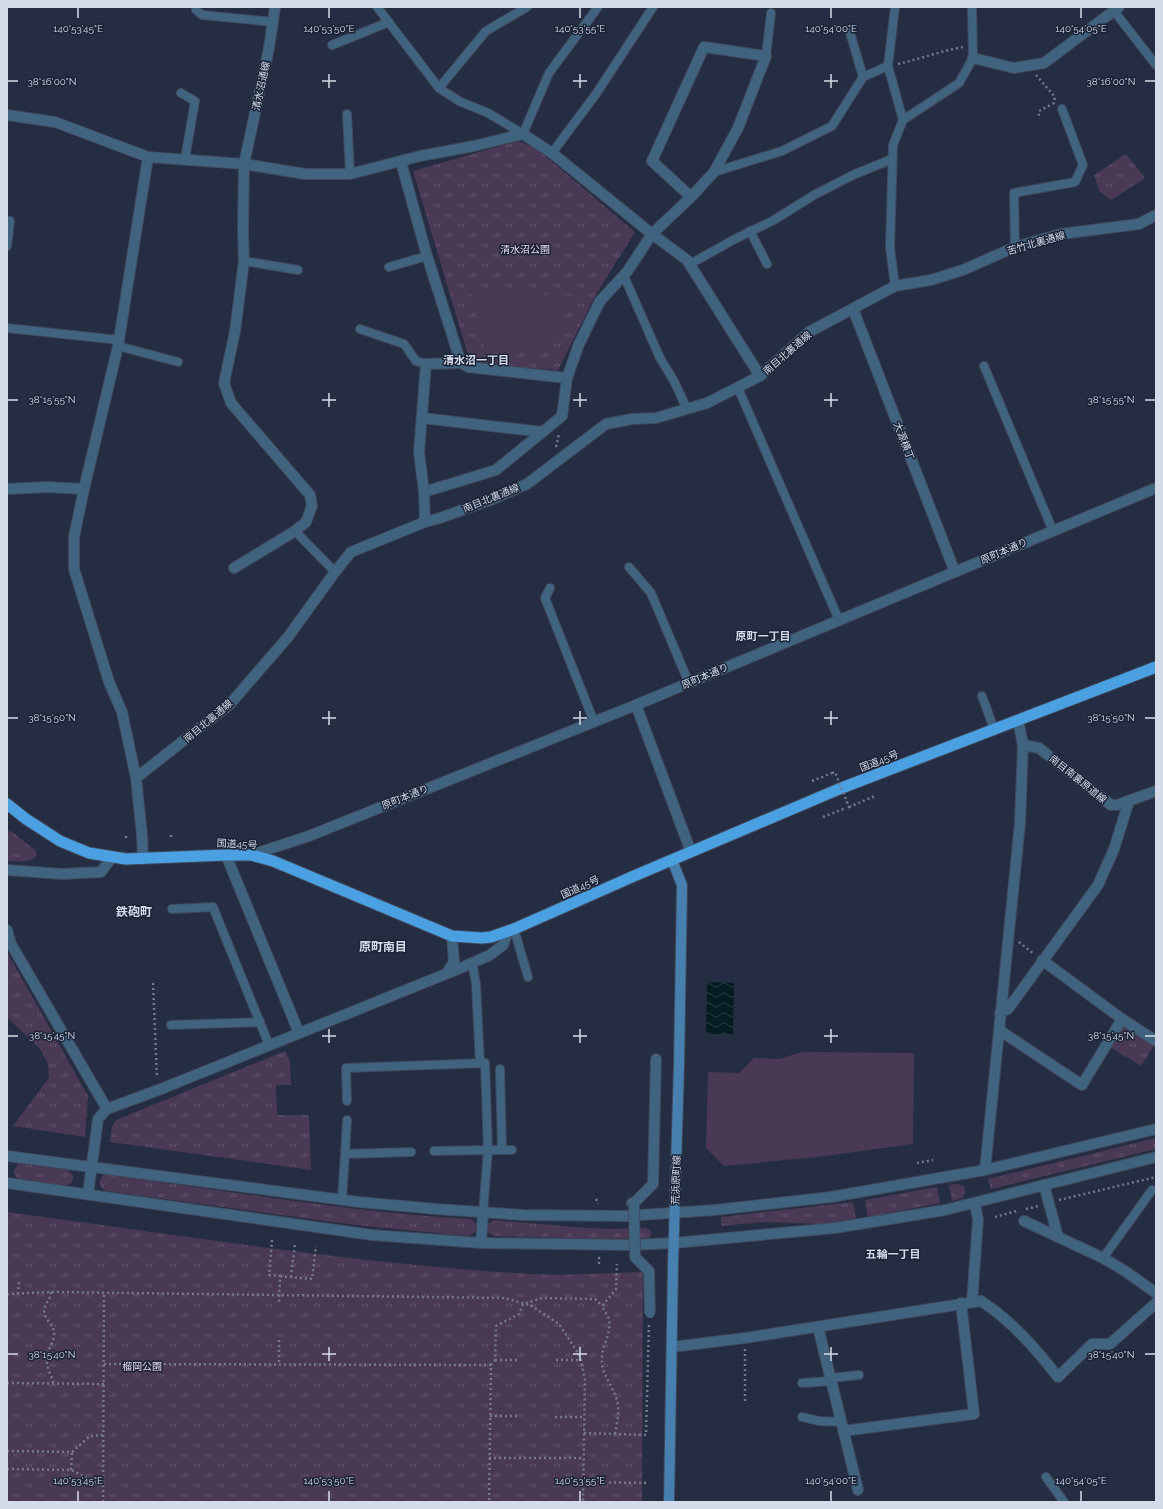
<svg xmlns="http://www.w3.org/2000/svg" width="1163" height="1509" font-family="Raleway,'Noto Sans JP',sans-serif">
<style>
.grass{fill:url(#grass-tufts)}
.pitch{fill:#4a3955}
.water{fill:url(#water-waves)}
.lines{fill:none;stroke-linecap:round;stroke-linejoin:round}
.service-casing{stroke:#40495c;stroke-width:10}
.pedestrian-casing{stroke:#40495c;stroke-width:12}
.minor-casing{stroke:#40495c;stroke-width:12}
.tertiary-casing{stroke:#40495c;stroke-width:12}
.secondary-casing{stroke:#40495c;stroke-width:12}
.trunk-casing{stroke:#40495c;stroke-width:13}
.path{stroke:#737a8b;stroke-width:2.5;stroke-dasharray:2 3;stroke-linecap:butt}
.service{stroke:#406380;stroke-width:8}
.pedestrian{stroke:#406380;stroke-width:10}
.minor{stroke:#406380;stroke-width:10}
.tertiary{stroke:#406380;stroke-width:10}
.secondary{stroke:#4780ae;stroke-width:10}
.trunk{stroke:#4ba0e2;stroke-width:11}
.pedestrian-bridge-casing{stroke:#40495c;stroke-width:12;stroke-linecap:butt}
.path-bridge{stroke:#737a8b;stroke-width:2.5;stroke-dasharray:2 3;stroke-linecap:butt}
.pedestrian-bridge{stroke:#406380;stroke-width:10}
.ticks{fill:none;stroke:#d5dbe8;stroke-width:1.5}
.labels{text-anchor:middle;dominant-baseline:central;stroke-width:3;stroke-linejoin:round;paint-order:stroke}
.street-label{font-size:10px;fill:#d5dbe8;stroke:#1b2336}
.park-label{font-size:10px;fill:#ead8f5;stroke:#1b2336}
.neighbourhood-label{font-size:11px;font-weight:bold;fill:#d5dbe8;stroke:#1b2336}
.quarter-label{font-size:12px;font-weight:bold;fill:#d5dbe8;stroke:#1b2336}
.ticks-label{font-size:10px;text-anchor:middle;fill:#d5dbe8;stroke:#1b2336;stroke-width:3;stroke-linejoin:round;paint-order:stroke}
</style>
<defs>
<pattern id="grass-tufts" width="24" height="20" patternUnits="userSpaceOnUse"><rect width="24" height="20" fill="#4a3955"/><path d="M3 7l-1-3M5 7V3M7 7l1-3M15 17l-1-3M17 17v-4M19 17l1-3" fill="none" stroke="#63556d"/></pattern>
<pattern id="water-waves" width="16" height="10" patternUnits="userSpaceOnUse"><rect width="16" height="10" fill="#061c23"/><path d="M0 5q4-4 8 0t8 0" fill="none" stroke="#293c43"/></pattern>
</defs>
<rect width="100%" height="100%" fill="#242d41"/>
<g class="grass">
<path d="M518 141 537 149 635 232 595 296 558 370 471 365 413 171Z"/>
<path d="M1126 154 1145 178 1111 200 1100 192 1094 175Z"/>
<path d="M9 831 12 832 35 850 37 855C30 864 17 861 7 861V832Z"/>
<path d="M7 952 88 1096 85 1137 13 1126 49 1078 48 1064 41 1050 7 1017Z"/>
<path d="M1123 1024 1155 1044 1141 1066 1109 1046Z"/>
<path d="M285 1051 290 1061 291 1085H276L277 1115H309L311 1170 110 1142 112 1127 116 1120Z"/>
<path d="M1156 1138V1149L991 1189 988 1179Z"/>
<path d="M18 1164H24L67 1170 73 1175C74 1181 71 1185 64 1186L19 1179 15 1176 14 1171Z"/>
<path d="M104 1175H109C229 1191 349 1212 470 1219 476 1222 478 1226 475 1232L468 1236 355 1225 107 1191C99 1189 97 1180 104 1175Z"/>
<path d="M958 1184 965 1187V1194L962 1198 952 1201 949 1185Z"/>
<path d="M937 1187 940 1203 868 1217 865 1200Z"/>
<path d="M853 1202 856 1219 822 1224 764 1222 721 1226V1217Z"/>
<path d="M7 1212C181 1235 355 1264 531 1274 567 1276 606 1273 643 1272L642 1502H7Z"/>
<path d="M494 1220 574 1227 608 1229 646 1228 650 1230C653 1233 651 1236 648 1238L601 1239 495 1236 489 1233 487 1229 489 1223Z"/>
</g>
<g class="pitch">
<path d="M470 291 573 296 550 349 484 347Z"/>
<path d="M801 1052 914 1053 913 1144 817 1157 724 1166 706 1148 708 1072 739 1073 754 1058 780 1059Z"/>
</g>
<path class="water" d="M707 982 734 983 733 1034H706Z"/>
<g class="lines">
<defs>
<g id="service">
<path d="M377 7 439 88 459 101 488 113 523 134 549 73 598 7"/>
<path d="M895 7 888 66 903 120"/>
<path d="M196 10 202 15 273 22"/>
<path d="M1114 11 1156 65"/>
<path d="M849 29 863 77"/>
<path d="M332 45 389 22"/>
<path d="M766 56 771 13"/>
<path d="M439 88 486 31 527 7"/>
<path d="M181 93 195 101 185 159"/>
<path d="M347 114 350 174"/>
<path d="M552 153 596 94 653 7"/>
<path d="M714 172 782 151 832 126 863 77 888 66"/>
<path d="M750 231 767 264"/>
<path d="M7 246 10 221"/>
<path d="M1015 247 1014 193 1075 182 1083 165 1062 109"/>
<path d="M244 261 298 270"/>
<path d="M690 264 735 239 774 220 814 195 853 175 892 159"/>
<path d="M389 267 427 256"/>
<path d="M624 276 660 358 674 381 687 409"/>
<path d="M895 286 890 247 893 145 903 120 959 83 973 58 972 7"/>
<path d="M7 328 119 340"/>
<path d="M360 329 404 344 416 361 426 364"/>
<path d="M118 346 178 362"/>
<path d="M984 366 1053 531"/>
<path d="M738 388 839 620"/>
<path d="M295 531 335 572"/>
<path d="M629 567 651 593 689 683"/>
<path d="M550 588 545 598 594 722"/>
<path d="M982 696 994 729"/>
<path d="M172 909 213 907 269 1045"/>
<path d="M514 929 528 977"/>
<path d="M472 962 476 984 480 1063"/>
<path d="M171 1025 260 1022"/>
<path d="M500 1069 502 1150"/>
<path d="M347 1101 346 1068 485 1063 488 1150H512"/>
<path d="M434 1151 488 1150 483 1213"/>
<path d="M345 1154 347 1120"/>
<path d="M342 1199 345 1154 411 1152"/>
<path d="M1103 1258 1152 1190"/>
<path d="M830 1378 859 1375"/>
<path d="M802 1383 831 1381"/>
<path d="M802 1417 819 1421 840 1422"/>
<path d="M1046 1477 1064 1502"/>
</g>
<path id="pedestrian" d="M632 1203H634L653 1184 656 1059"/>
<g id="minor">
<path d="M973 58 1014 68 1044 63 1119 7"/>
<path d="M7 115 55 122 148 157 118 346 84 489 74 537V569L109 682 122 712 136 778 142 835 143 859"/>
<path d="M148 157 244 164 305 174H350L420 156 474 146 523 134 552 153 652 234 687 260 760 376"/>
<path d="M401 162 427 256 461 363 468 367 567 378 579 344 600 301 627 272 652 234 691 197 714 172 738 128 766 56 704 47 652 161 691 197"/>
<path d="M853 309 955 572"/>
<path d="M422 418 543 432"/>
<path d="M7 489 47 487 84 489"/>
<path d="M424 492 496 470 562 416 567 378"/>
<path d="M425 522 424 492 419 452 426 364 461 363"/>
<path d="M234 568 295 531 306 522 312 506 310 495 231 403 224 383 235 331 244 261 243 231 244 164 269 48 275 7"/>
<path d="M636 705 691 852"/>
<path d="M1023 745 1039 748 1111 805H1117L1156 791"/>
<path d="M136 778 230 704 288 637 335 572 351 552 425 522 440 518 493 499 527 484 606 424 632 419 656 418 707 403 760 376 809 332 895 286 931 280 963 270 1015 247 1061 234 1139 224 1156 215"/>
<path d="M226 855 299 1033"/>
<path d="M251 855 309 836 636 705 1156 488"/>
<path d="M7 930 11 944 107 1109"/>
<path d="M1042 960 1122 1019 1156 1041"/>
<path d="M1000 1013 1008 1009 1098 885 1114 849 1129 801"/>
<path d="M999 1030 1082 1085 1122 1019"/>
<path d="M985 1170 1020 823 1023 745 1018 720"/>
<path d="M1044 1185 1058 1237"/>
<path d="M1024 1221 1103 1258 1125 1271 1156 1293"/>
<path d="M481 1243 483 1213"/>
<path d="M972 1302 978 1220 975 1203"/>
<path d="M818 1327 858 1490"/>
<path d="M672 1347 745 1338 981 1301C1012 1321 1036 1349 1058 1377L1092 1344H1110L1156 1303"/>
<path d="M843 1431 974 1414 961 1303"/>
</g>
<g id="tertiary">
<path d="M7 870 62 874 101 872 112 857"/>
<path d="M447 973 454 962 452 936"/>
<path d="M7 1156 359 1202 436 1209 523 1215 626 1216 715 1210 831 1197 985 1170 1156 1129"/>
<path d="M7 1183 372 1235 481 1243 630 1245 674 1243 835 1228 945 1210 1156 1157"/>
<path d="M88 1194 98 1119 107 1109 161 1089 463 967 490 955 503 945 508 931"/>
</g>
<path id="secondary" d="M669 1502 673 1265 679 1065 682 885 672 860"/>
<path id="trunk" d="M7 804 26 819 60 841 89 853 126 859 226 855H251L273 861 452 936 482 938 491 937 514 929 634 876 839 789 1156 667"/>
</defs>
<use href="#service" class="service-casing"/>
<use href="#pedestrian" class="pedestrian-casing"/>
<use href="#minor" class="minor-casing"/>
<use href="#tertiary" class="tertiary-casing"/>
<use href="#secondary" class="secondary-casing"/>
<use href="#trunk" class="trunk-casing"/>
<g class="path">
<path d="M898 64C920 59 941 51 963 47"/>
<path d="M1036 75 1055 97 1054 103 1039 111V117"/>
<path d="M556 447 559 434"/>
<path d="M812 781 832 773"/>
<path d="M849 807 875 796"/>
<path d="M823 817 846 808"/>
<path d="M171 835V840"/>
<path d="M126 838V833"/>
<path d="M1019 942 1034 954"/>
<path d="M153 983 157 1078"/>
<path d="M917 1163 933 1160"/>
<path d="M596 1199 598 1204"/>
<path d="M1059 1200 1156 1177"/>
<path d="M1026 1209 1039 1206"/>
<path d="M995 1217 1017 1211"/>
<path d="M272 1240 269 1275 280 1276 279 1304"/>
<path d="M599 1264V1258H602"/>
<path d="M280 1276 312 1279 316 1246"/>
<path d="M291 1277 295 1243"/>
<path d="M51 1292C51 1299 45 1303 44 1310 44 1319 53 1324 54 1332 55 1341 48 1348 47 1356 45 1365 51 1375 54 1384"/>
<path d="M7 1294 51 1292 504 1298 530 1305 559 1324 580 1356 585 1380 583 1502"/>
<path d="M18 1294 19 1282"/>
<path d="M279 1340V1365"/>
<path d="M745 1349V1402"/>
<path d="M495 1360H518"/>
<path d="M556 1360H580"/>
<path d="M104 1364 491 1365 489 1502"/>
<path d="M491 1365 495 1360 496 1326 519 1314 523 1304 542 1298 595 1299 602 1306"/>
<path d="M7 1383 104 1384"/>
<path d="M490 1416H517"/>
<path d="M555 1417H584"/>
<path d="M584 1433 646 1435 649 1323"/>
<path d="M615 1434C617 1423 620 1411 617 1400 613 1387 603 1376 602 1363 600 1348 612 1335 609 1320 608 1315 604 1311 602 1306L616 1289 617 1264"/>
<path d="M7 1451 72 1452 90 1436 103 1435"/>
<path d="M489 1458H584"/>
<path d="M7 1469 71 1470 103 1486"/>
<path d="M71 1470 72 1452"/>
<path d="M584 1482 647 1483"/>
<path d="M103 1502 104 1294"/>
</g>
<use href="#service" class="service"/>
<use href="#pedestrian" class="pedestrian"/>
<use href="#minor" class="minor"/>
<use href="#tertiary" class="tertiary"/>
<use href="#secondary" class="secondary"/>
<use href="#trunk" class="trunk"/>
<defs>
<path id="pedestrian-bridge" d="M634 1203 635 1257 649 1271 650 1313"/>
</defs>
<use href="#pedestrian-bridge" class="pedestrian-bridge-casing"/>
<path class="path-bridge" d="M832 773 835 772 849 807 846 808"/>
<use href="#pedestrian-bridge" class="pedestrian-bridge"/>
</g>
<path class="ticks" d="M78 8V18M329 8V18M580 8V18M831 8V18M1081 8V18M329 74V88M580 74V88M831 74V88M8 81H18M322 81H336M573 81H587M824 81H838M1145 81H1155M329 393V407M580 393V407M831 393V407M8 400H18M322 400H336M573 400H587M824 400H838M1145 400H1155M329 711V725M580 711V725M831 711V725M8 718H18M322 718H336M573 718H587M824 718H838M1145 718H1155M329 1029V1043M580 1029V1043M831 1029V1043M8 1036H18M322 1036H336M573 1036H587M824 1036H838M1145 1036H1155M329 1347V1361M580 1347V1361M831 1347V1361M8 1354H18M322 1354H336M573 1354H587M824 1354H838M1145 1354H1155M78 1491V1501M329 1491V1501M580 1491V1501M831 1491V1501M1081 1491V1501"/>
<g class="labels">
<g class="street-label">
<text transform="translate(261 86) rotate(-78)">清水沼通線</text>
<text transform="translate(1036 243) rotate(-16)">苦竹北裏通線</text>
<text transform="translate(787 353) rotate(-41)">南目北裏通線</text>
<text transform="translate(904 441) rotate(69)">大源横丁</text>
<text transform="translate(491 498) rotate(-22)">南目北裏通線</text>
<text transform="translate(1004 551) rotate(-23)">原町本通り</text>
<text transform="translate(705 676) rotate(-23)">原町本通り</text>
<text transform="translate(208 721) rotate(-40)">南目北裏通線</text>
<text transform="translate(879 761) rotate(-21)">国道45号</text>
<text transform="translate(1078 779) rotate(39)">南目南裏原道線</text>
<text transform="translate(405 797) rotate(-22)">原町本通り</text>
<text transform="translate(237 844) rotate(3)">国道45号</text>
<text transform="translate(580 887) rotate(-24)">国道45号</text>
<text transform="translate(676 1180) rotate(-88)">荒浜原町線</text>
</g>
<g class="park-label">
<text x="525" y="249">清水沼公園</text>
<text x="142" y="1366">榴岡公園</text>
</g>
<g class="neighbourhood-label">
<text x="476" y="360">清水沼一丁目</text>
<text x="763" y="636">原町一丁目</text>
<text x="893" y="1254">五輪一丁目</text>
</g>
<g class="quarter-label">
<text x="134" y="912">鉄砲町</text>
<text x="383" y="947">原町南目</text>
</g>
</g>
<g class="ticks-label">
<text x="78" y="32">140°53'45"E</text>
<text x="329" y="32">140°53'50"E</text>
<text x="580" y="32">140°53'55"E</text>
<text x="831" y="32">140°54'00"E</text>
<text x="1081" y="32">140°54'05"E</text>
<text x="52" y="85">38°16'00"N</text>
<text x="1111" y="85">38°16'00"N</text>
<text x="52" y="403">38°15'55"N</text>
<text x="1111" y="403">38°15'55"N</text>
<text x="52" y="721">38°15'50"N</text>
<text x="1111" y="721">38°15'50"N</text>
<text x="52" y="1039">38°15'45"N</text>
<text x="1111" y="1039">38°15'45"N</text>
<text x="52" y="1358">38°15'40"N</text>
<text x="1111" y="1358">38°15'40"N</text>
<text x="78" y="1484">140°53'45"E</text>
<text x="329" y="1484">140°53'50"E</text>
<text x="580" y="1484">140°53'55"E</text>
<text x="831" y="1484">140°54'00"E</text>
<text x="1081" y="1484">140°54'05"E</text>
</g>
<rect width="1163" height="1509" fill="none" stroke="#d5dbe8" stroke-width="16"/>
</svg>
